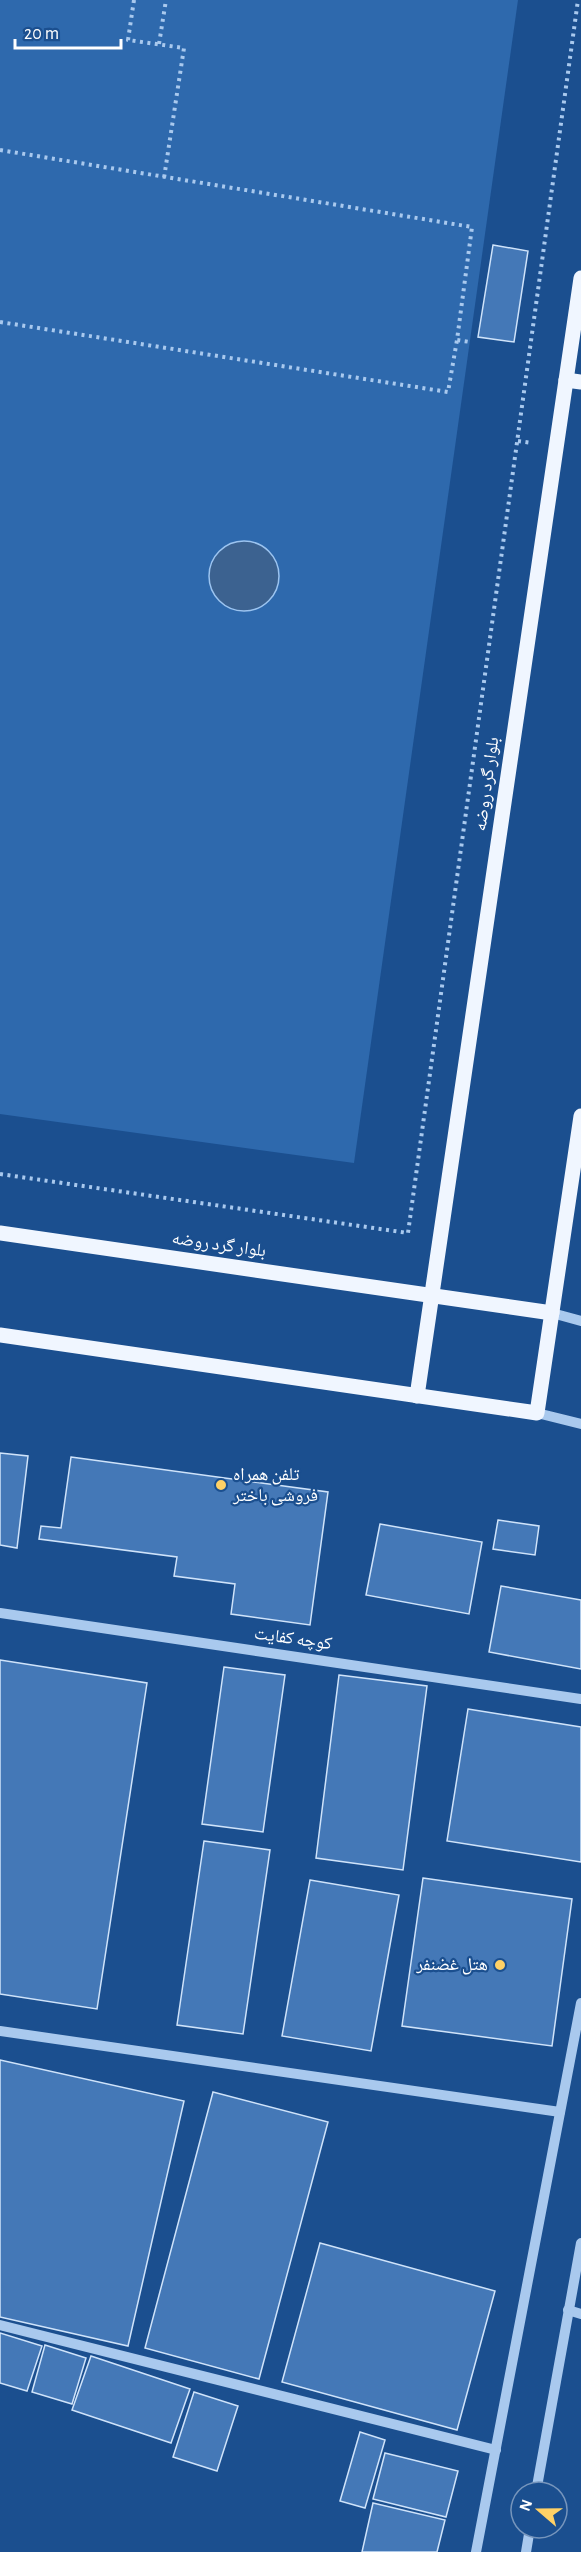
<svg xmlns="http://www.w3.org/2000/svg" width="581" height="2552" font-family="'Alegreya Sans','Noto Naskh Arabic',sans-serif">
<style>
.green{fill:#2e69ad}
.water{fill:#3c6290;stroke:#9cc4f0;stroke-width:1.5}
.building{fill:#4478b7;stroke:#cfe3fa;stroke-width:1.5}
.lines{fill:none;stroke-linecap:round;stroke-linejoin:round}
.path{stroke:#a9c9ee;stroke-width:4;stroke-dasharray:3 4.5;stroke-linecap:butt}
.minor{stroke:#a9c9ee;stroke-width:10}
.major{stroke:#f0f6ff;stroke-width:15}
.poi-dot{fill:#ffd166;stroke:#1b4f8f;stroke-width:2}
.labels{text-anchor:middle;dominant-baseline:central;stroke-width:4.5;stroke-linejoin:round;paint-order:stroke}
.street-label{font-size:18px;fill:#fff;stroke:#1b4f8f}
.poi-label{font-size:18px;fill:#fff;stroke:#1b4f8f;text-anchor:start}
</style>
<rect width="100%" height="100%" fill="#1b4f8f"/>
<path class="green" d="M0 0H518L354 1163 0 1114Z"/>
<circle class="water" cx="244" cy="576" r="35"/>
<g class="building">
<path d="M493 245 528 251 514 342 478 337Z"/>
<path d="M0 1453 28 1456 17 1548 0 1545Z"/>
<path d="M71 1457 328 1492 310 1625 231 1614 235 1584 174 1576 177 1557 39 1539 41 1526 61 1528Z"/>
<path d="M498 1520 539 1526 535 1555 493 1549Z"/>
<path d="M380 1524 482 1542 469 1614 366 1595Z"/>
<path d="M501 1586 581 1600V1669L489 1652Z"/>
<path d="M0 1660 147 1683 97 2009 0 1994Z"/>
<path d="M224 1667 285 1675 263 1832 202 1824Z"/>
<path d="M339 1675 427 1686 403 1870 316 1858Z"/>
<path d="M468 1709 581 1727V1862L447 1841Z"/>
<path d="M204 1841 270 1850 243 2034 177 2025Z"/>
<path d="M423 1878 572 1899 552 2046 402 2026Z"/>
<path d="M310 1880 399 1895 371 2051 282 2036Z"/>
<path d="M0 2060 184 2101 128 2346 0 2317Z"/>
<path d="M213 2092 328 2122 259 2379 145 2348Z"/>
<path d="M320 2243 495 2291 457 2430 282 2382Z"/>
<path d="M0 2333 42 2346 27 2391 0 2383Z"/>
<path d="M45 2345 86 2358 72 2404 32 2392Z"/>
<path d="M91 2356 190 2389 171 2443 72 2410Z"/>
<path d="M194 2392 238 2406 217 2471 173 2457Z"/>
<path d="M360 2432 385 2440 365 2508 340 2501Z"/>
<path d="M385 2453 458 2471 446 2517 373 2499Z"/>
<path d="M373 2503 445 2520 437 2552H362Z"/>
</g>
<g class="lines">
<g class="path">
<path d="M134 0 128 40 184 48 164 178"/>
<path d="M159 44 166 0"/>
<path d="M0 150 472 227 457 340 470 342"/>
<path d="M0 322 448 392 457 340"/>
<path d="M518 441 532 443"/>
<path d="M0 1174 408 1233 578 0"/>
</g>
<g class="minor">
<path d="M552 1313 581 1321"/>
<path d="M537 1413 581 1424"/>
<path d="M0 1613 581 1699"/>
<path d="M0 2031 560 2112"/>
<path d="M568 2310 581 2314"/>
<path d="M0 2325 496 2450"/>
<path d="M536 2492 581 2243"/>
<path d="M476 2552 581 2003"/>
<path d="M526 2552 530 2528"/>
</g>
<g class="major">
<path d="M566 380 581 382"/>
<path d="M0 1233 552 1313"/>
<path d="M0 1335 537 1413 581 1116"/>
<path d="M417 1396 581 278"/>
</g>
</g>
<g class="poi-dot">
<circle cx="221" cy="1485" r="6"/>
<circle cx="500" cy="1965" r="6"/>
</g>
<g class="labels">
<g class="street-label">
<text transform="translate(487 784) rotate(-82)">بلوار گرد روضه</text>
<text transform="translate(219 1245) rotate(8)">بلوار گرد روضه</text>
<text transform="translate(293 1639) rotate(8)">کوچه کفایت</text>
</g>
<g class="poi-label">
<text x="233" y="1475">تلفن همراه<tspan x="233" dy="21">فروشی باختر</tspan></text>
<text x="488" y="1965" text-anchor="end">هتل غضنفر</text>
</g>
</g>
<g transform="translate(539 2510) rotate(290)"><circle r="28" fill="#1b4f8f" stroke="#7695bc" stroke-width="1.5"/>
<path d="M0-4.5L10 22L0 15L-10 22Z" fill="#ffd166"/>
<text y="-9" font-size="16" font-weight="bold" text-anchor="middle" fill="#ffffff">N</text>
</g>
<path d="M15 39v9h106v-9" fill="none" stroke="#ffffff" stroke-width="3"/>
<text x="24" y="39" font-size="18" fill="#ffffff" stroke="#1b4f8f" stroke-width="4.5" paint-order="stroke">20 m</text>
</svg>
